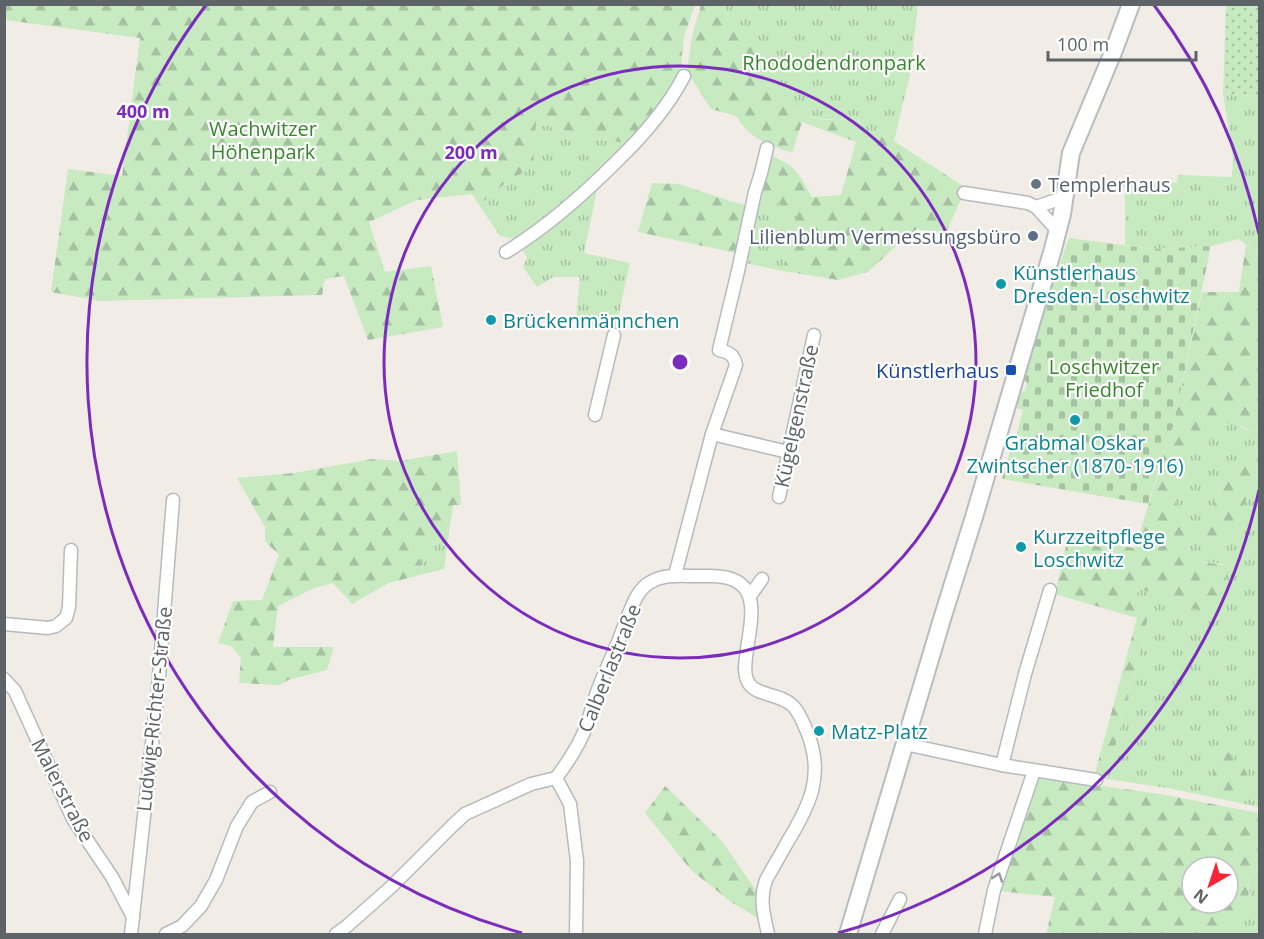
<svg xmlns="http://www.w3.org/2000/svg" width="1264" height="939" font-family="'Open Sans',sans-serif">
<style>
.grass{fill:url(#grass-tufts)}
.forest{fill:url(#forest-firs);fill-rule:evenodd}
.cemetery{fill:url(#cemetery-stones)}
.garden{fill:url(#garden-dots)}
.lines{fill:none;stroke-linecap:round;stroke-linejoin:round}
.minor-casing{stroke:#b6babd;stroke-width:15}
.secondary-casing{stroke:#b7bcc1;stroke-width:20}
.minor{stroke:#fff;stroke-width:12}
.secondary{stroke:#fff;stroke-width:16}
.oneway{stroke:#969a9c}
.ring{fill:none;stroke:#7b2cbf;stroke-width:3}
.worship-dot{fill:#6b7280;stroke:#fff;stroke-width:2}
.service-dot{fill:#5c6f8a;stroke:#fff;stroke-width:2}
.culture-dot{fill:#0f9aa8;stroke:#fff;stroke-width:2}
.transit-dot{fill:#1a4fb4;stroke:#fff;stroke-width:2}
.labels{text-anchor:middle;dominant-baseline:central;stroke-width:4.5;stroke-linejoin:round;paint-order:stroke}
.park-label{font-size:20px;fill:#38862e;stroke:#fff}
.worship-label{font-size:20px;fill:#5b616d;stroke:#fff;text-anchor:start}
.service-label{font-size:20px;fill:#4e5e75;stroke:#fff;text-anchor:end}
.culture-label{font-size:20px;fill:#0d838f;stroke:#fff;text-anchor:start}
.transit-label{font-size:20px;fill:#164399;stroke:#fff;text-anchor:end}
.street-label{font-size:20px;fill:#5d6367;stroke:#fff}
.centre{fill:#7b2cbf;stroke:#fff;stroke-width:3}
.ring-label{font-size:18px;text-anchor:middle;font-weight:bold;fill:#7b2cbf;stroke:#fff;stroke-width:4.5;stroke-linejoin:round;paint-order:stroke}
</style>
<defs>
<pattern id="grass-tufts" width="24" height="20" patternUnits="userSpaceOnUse" patternTransform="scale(1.5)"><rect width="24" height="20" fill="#c7eac1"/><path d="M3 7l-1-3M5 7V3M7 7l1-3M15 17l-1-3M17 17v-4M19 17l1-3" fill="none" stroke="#a5c1a1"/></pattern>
<pattern id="forest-firs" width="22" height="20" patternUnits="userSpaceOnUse" patternTransform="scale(1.5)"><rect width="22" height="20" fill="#c7eac1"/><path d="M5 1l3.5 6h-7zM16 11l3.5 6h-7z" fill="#a5c1a1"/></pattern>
<pattern id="cemetery-stones" width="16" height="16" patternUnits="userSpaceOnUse" patternTransform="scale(1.5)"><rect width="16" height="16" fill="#c7eac1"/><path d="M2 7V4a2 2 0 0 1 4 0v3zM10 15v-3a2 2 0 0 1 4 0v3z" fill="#a5c1a1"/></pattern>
<pattern id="garden-dots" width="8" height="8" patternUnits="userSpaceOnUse" patternTransform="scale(1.5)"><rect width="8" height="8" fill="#c7eac1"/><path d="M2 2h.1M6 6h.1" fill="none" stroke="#a5c1a1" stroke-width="1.8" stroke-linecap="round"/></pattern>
</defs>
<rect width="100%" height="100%" fill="#f1ede6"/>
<g class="grass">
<path d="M724 5H918L910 75 894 141 878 133 866 131 858 119C833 120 810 121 788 107L783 93 728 15Z"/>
<path d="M1223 94 1259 96V255L1239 239 1211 246 1152 249 1125 245V186L1107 183V179L1177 183 1178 175 1232 177 1233 157Z"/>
<path d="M536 122 594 139 629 143 568 204 515 239 500 236 479 205 508 181 533 167Z"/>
<path d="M598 185 584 253 630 263 615 331 575 326 580 277H553L537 287 523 267 527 257 521 248 553 227 573 210Z"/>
<path d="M759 194 798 212 783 271 745 263Z"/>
<path d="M1226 423 1238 424 1245 430 1251 432 1259 427V456L1256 452 1240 453 1233 471 1223 482 1208 521 1188 525 1177 517C1178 503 1176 497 1166 487L1182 462 1210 441 1218 426Z"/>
<path d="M1259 466V807L1168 788 1107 779 1149 613 1146 607 1137 604 1132 598 1140 589 1167 597 1182 606 1208 612 1223 564 1189 560 1184 555 1188 545 1193 541 1224 543 1230 542Z"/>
<path d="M450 526 444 569 424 574 419 557Z"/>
<path d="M1259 865V934H1219L1250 895 1248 883Z"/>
</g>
<g class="forest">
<path d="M5 4 695 5 684 37 682 54 681 74 667 96 629 143 594 139 536 122 533 167 508 181 479 205 472 194 417 200 369 222 385 272 431 266 443 327 368 340 344 276 325 279 322 295 100 301 51 292 68 169 122 176 140 38 5 20Z"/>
<path d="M701 5H724L728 15 772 70 783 93 788 107 794 111 813 118 826 120 858 119 866 131 878 133 894 141 966 188 945 235 917 229 896 246 868 272 838 280 783 271 797 213 759 194 768 154C797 167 797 170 812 197L841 195 856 142 802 122 792 153C766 143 752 141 736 116L711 109 687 71 692 36Z"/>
<path d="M652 183 679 184 733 202 746 205 736 253 638 232Z"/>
<path d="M1246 245 1259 255V427L1251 432 1238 424 1226 423 1218 426 1210 441 1182 462 1166 487C1176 497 1178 503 1177 517L1188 525 1208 521 1223 482 1233 471 1240 453 1247 451 1256 452 1259 456V466L1230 542 1224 543 1193 541 1188 545 1184 555C1194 564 1217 562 1230 567L1215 610 1208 612 1182 606 1167 597 1140 589 1133 598 1137 604 1146 607 1149 613 1107 779H1100L1095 773 1137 618 1055 594 1068 537 1135 548 1173 426 1202 292H1239Z"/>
<path d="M457 451 461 505H453L450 526 419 557 424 574 389 583 352 604 333 583 314 588 278 606 273 647H334L327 670 288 680 280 685 239 683 241 658 231 646 218 643 233 601 262 600 279 555 265 541V527L237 478 294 473 372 459 400 461Z"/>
<path d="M1223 748C1230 751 1231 757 1237 762 1253 774 1247 780 1238 796L1208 791Z"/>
<path d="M1038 778 1092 787 1103 786 1166 795 1259 813V865L1248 883C1253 910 1234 916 1219 934H1046L1055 897 998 891ZM1192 867H1228V903H1192Z"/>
<path d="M665 786 721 840 758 893 761 920 731 902 691 870 645 813Z"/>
</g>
<path class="cemetery" d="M1069 238 1152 249 1211 246 1173 426 1148 504 1002 479 1012 445 1015 440 1023 410 1016 408 1020 392 1025 391 1027 383 1024 380 1038 325Z"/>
<path class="garden" d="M1226 5H1259V96L1223 94Z"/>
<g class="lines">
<defs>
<g id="minor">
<path d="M964 193 1028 203 1036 207 1058 231"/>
<path d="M1036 207 1065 197"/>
<path d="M506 252C547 227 582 196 616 162 642 137 667 109 684 76"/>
<path d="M595 415 614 335"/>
<path d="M712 434 788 452"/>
<path d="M779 497 814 335"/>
<path d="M675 575 712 434 736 365C734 355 729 352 719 350L738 271 755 192 761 173 767 148"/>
<path d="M750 596 762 579"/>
<path d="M4 624 48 628 56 626 66 618 69 607 71 550"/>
<path d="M4 679 15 691 73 819 112 877 133 917"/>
<path d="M905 744 1002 765 1096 780"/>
<path d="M1002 765 1025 674 1050 590"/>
<path d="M556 778C568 762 579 746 586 727 589 719 591 710 594 701 600 681 610 662 618 642 624 627 629 610 637 596 640 591 644 586 649 583 666 572 688 577 707 576 761 574 753 611 747 649 746 660 743 670 747 680 754 697 779 692 793 706 800 713 804 725 808 734 824 776 810 805 788 841 781 854 773 867 766 880 759 900 764 915 768 934"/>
<path d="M556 778 570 804 577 861 576 934"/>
<path d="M131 934 158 689 173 500"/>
<path d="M166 934 182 926 201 906 216 880 237 826 252 802 270 792"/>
<path d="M336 934 347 926 391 887 452 826 465 814 531 784 556 778"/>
<path d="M882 934 900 899"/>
<path d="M985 934 994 890 1034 771"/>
</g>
<path id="secondary" d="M848 934 942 619 974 517 1053 249 1062 214 1071 153 1114 50 1131 4"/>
</defs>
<use href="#minor" class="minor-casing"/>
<use href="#secondary" class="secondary-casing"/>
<use href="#minor" class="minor"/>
<use href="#secondary" class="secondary"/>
</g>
<defs><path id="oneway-chevron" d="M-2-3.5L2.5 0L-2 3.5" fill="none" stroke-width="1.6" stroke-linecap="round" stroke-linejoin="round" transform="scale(1.5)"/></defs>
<use class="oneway" href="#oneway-chevron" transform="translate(998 877) rotate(-71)"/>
<g class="ring">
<circle cx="680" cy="362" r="296"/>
<path d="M1259 490A593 593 0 0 1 838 933M522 933A593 593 0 0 1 206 5M1154 5A593 593 0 0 1 1259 234"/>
</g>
<circle class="worship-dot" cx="1036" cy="184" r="6"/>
<circle class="service-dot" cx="1033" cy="236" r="6"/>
<g class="culture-dot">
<circle cx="1001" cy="284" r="6"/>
<circle cx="491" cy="320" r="6"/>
<circle cx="1075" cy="420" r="6"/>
<circle cx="1021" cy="547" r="6"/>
<circle cx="819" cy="731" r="6"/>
</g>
<rect class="transit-dot" x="1005" y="364" width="12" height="12" rx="3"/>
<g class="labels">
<g class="park-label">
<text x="834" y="62">Rhododendronpark</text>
<text x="263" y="128">Wachwitzer<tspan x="263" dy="23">Höhenpark</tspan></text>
<text x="1104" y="366">Loschwitzer<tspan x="1104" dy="23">Friedhof</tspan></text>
</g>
<g class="worship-label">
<text x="1048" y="184">Templerhaus</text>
</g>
<g class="service-label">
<text x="1021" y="236">Lilienblum Vermessungsbüro</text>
</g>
<g class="culture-label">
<text x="1013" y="272">Künstlerhaus<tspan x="1013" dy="23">Dresden-Loschwitz</tspan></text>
<text x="503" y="320">Brückenmännchen</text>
<text x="1075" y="442" text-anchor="middle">Grabmal Oskar<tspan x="1075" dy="23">Zwintscher (1870-1916)</tspan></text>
<text x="1033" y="536">Kurzzeitpflege<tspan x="1033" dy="23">Loschwitz</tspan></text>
<text x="831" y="731">Matz-Platz</text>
</g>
<g class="transit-label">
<text x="999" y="370">Künstlerhaus</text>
</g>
<g class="street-label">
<text transform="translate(796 416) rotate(-78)">Kügelgenstraße</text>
<text transform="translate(609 668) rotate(-68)">Calberlastraße</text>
<text transform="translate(154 709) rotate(-84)">Ludwig-Richter-Straße</text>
<text transform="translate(63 790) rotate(63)">Malerstraße</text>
</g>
</g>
<circle cx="680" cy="362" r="9" class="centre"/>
<g class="ring-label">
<text x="143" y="118">400 m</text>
<text x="471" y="159">200 m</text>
</g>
<rect width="1264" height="939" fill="none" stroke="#5d6367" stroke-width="12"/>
<g transform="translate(1210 885) rotate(219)"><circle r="28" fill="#ffffff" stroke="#bec1c2" stroke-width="1.5"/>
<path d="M0-4.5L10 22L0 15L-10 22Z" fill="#f72537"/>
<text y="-9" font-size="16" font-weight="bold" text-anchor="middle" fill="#5d6367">N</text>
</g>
<path d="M1048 51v9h148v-9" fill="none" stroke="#5d6367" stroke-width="3"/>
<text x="1057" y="51" font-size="18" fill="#5d6367" stroke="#ffffff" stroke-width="4.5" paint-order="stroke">100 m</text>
</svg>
